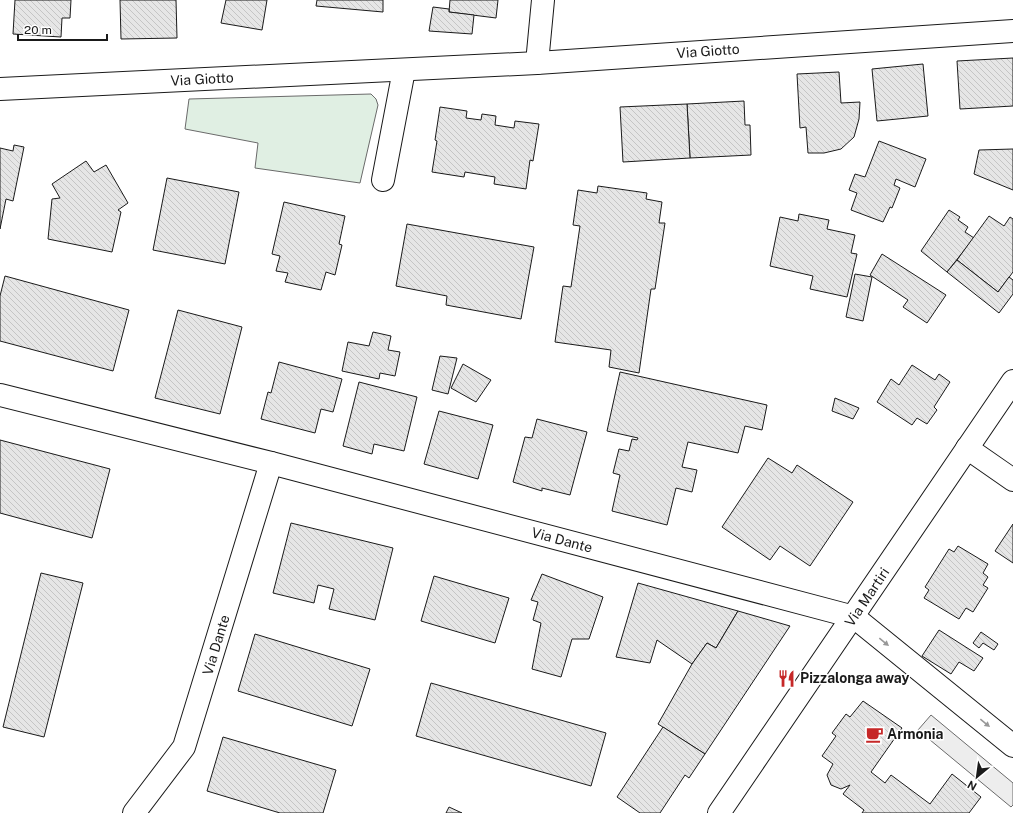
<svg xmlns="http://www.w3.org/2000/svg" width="1013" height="813" font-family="'Public Sans',sans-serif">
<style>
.park{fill:#e0efe3;stroke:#6a6a6a}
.parking{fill:#ededed;stroke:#6a6a6a}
.building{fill:url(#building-back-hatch);stroke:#1a1a1a}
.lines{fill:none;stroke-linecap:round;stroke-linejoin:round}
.street-casing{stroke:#1a1a1a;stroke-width:24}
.secondary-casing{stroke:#1a1a1a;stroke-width:24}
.street{stroke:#fff;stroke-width:22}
.secondary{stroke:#fff;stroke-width:22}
.oneway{fill:#989898}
.labels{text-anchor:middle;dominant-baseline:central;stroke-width:3;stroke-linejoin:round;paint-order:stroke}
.street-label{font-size:14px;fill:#1a1a1a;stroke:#fff}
.poi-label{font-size:14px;font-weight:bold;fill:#1a1a1a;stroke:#fff;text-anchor:start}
</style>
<defs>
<pattern id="building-back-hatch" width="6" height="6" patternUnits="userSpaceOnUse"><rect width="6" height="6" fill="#e6e6e6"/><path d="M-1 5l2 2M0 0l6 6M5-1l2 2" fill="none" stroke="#c5c5c5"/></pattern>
</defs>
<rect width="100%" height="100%" fill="#fff"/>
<path class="park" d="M371 94 376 99 378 105 360 183 255 168 258 143 185 129 189 99Z"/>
<path class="parking" d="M931 715 1013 783V805L1011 807 918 730Z"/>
<g class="building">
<path d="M15 0H71L70 18H62L61 37 13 34Z"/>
<path d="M120 0H176L177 38 121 39Z"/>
<path d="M226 0H267L262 30 221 23Z"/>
<path d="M317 0H383V12L316 6Z"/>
<path d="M450 0H498L496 18 449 12Z"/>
<path d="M433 7 449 9V12L474 15 472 34 429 31Z"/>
<path d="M1013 58V106L960 109 957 61Z"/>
<path d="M923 64 928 116 877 121 872 69Z"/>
<path d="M839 72 841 103 860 102 859 119 854 137 841 149 824 153H808L806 127 800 128 797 74Z"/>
<path d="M744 101 745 125H750L751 155 690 158 687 104Z"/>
<path d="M687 104 690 158 623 162 620 107Z"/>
<path d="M440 107 467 111 466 118 481 120 482 114 496 116 495 125 514 128 515 121 539 124 533 161 530 160 526 189 494 184 495 177 465 172 464 177 432 172 437 141 435 140Z"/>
<path d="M879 141 926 159 915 187 896 179 894 185 900 188 892 208 890 207 883 222 851 210 857 193 849 190 855 174 865 177Z"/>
<path d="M14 145 24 147 13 201 6 199 0 229V148L13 151Z"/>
<path d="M1013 149V190L974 174 979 150Z"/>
<path d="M86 161 94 172 106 165 128 203 118 210 121 212 112 252 48 239 52 199 60 198 52 184Z"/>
<path d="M167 178 239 192 225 264 153 250Z"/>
<path d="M598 186 647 193 646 199 662 202 659 223H665L655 289H651L639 373 609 367 611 350 555 342 563 286 571 287 580 226 573 225 578 190 597 193Z"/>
<path d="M284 202 345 216 339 244 342 245 335 275 326 272 321 290 285 282 288 273 276 271 280 256 272 254Z"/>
<path d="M949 210 960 217 958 220 968 227 965 232 974 238 947 272 921 251Z"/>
<path d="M799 214 829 220 827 229 855 235 851 253 857 254 847 297 810 289 813 276 770 266 780 217 798 221Z"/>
<path d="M989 216 1004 226 1010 217 1013 219V272L998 292 957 260Z"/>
<path d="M407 224 534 247 521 319 446 305 447 296 396 286Z"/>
<path d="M882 254 946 295 927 323 903 307 908 300 870 275Z"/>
<path d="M957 260 998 292 1009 277 1013 280V294L999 313 947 272Z"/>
<path d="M855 274 872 277 863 321 846 317Z"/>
<path d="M5 276 129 310 113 371 0 341V296Z"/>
<path d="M178 310 242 327 220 414 155 398Z"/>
<path d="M373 332 391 336 388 350 400 352 395 376 380 373 379 379 342 371 348 342 369 346Z"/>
<path d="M440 356 457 358 448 394 432 390Z"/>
<path d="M279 362 342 379 333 412 321 409 315 433 261 419 268 392 271 393Z"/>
<path d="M463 364 491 380 476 402 451 388Z"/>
<path d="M912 365 935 380 939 374 950 382 934 407 937 410 927 424 917 418 912 425 877 402 891 379 899 385Z"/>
<path d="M620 372 767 405 762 430 745 426 738 453 688 442 682 467 697 470 692 492 676 488 667 525 612 511 620 475 613 473 619 449 629 451 632 439 637 440 638 438 607 431Z"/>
<path d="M359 382 417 397 404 451 374 444 372 454 343 446Z"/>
<path d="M835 398 859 408 853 419 832 411Z"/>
<path d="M439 411 493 425 478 479 424 464Z"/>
<path d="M537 419 587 432 570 495 542 488V491L513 482 525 437 532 438Z"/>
<path d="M0 440 110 469 92 538 0 513Z"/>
<path d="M768 458 792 473 797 465 853 502 810 566 780 546 770 560 722 527Z"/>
<path d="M291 523 393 548 375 620 329 609 334 589 318 585 314 603 273 593Z"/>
<path d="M1013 524V563L995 551Z"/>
<path d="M958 546 988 564 983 573 988 577 983 585 988 588 973 612 966 608 959 619 924 598 929 590 925 587 949 549 954 552Z"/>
<path d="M41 573 83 583 44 737 3 727Z"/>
<path d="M542 574 603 597 589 639H572L561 677 532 669 541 623 533 620 538 602 531 600Z"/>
<path d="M434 576 509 598 495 643 421 621Z"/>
<path d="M638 583 738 611 716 648 707 643 692 664 657 640 650 663 616 657Z"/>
<path d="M738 611 790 626 705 754 658 724 692 664 707 643 716 648Z"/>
<path d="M939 630 983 658 974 671 959 662 951 674 922 656Z"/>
<path d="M981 632 998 644 994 650 983 643 979 648 973 643Z"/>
<path d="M255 634 370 669 352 726 238 691Z"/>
<path d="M431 683 606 733 591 786 416 736Z"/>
<path d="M863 701 902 728 871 772 885 783 891 775 930 804 952 774 981 797 969 813H862L864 810 843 794 850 785 841 789 831 785 827 775 833 764 822 756 836 736 832 733 846 714 850 717Z"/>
<path d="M663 727 705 754 689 778 685 775 660 813H640L617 797Z"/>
<path d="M223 737 336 770 323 813H280L207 791Z"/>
<path d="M449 807 462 813H446Z"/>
</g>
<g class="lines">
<defs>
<g id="street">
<path d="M537 63 543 0"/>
<path d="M0 89 537 63 1013 31"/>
<path d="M383 180 404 70"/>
<path d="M0 395 271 463 854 617 1013 746"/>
<path d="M967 448 1013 480"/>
<path d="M134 813 184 747 271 463"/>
</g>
<path id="secondary" d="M719 813 1013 381"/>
</defs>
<use href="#street" class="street-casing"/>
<use href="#secondary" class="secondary-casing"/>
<use href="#street" class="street"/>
<use href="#secondary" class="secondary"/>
</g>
<defs><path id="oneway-solid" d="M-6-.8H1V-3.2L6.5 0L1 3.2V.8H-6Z"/></defs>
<g class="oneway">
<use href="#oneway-solid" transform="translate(884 642) rotate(39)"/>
<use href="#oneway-solid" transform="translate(985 723) rotate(39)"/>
</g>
<defs>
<symbol id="restaurant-bare" viewBox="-9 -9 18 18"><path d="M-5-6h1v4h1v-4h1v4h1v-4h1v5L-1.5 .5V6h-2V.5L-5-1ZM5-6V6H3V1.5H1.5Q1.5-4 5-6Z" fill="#c62828" stroke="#fff" stroke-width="2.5" paint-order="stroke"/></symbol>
<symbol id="cafe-bare" viewBox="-9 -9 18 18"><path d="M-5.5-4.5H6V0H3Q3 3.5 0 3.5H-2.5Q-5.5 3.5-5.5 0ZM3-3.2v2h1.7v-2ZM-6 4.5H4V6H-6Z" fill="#c62828" stroke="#fff" stroke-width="2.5" paint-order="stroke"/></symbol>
</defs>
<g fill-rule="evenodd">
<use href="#restaurant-bare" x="774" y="666" width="25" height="25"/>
<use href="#cafe-bare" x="862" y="722" width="25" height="25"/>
</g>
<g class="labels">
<g class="street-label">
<text transform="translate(708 51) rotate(-4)">Via Giotto</text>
<text transform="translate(202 79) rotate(-3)">Via Giotto</text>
<text transform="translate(562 540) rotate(15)">Via Dante</text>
<text transform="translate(867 597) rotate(-56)">Via Martiri</text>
<text transform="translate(216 645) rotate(-73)">Via Dante</text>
</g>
<g class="poi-label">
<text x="800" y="678">Pizzalonga away</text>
<text x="887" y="734">Armonia</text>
</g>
</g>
<g transform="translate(977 777) rotate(209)" stroke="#ffffff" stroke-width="3" paint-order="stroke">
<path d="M0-3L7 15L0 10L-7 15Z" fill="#1a1a1a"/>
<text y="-6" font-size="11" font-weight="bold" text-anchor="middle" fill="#1a1a1a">N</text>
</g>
<path d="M18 34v6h89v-6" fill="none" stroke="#1a1a1a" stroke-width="2"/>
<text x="24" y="34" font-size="12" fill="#1a1a1a" stroke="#ffffff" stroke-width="3" paint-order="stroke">20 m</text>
</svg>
